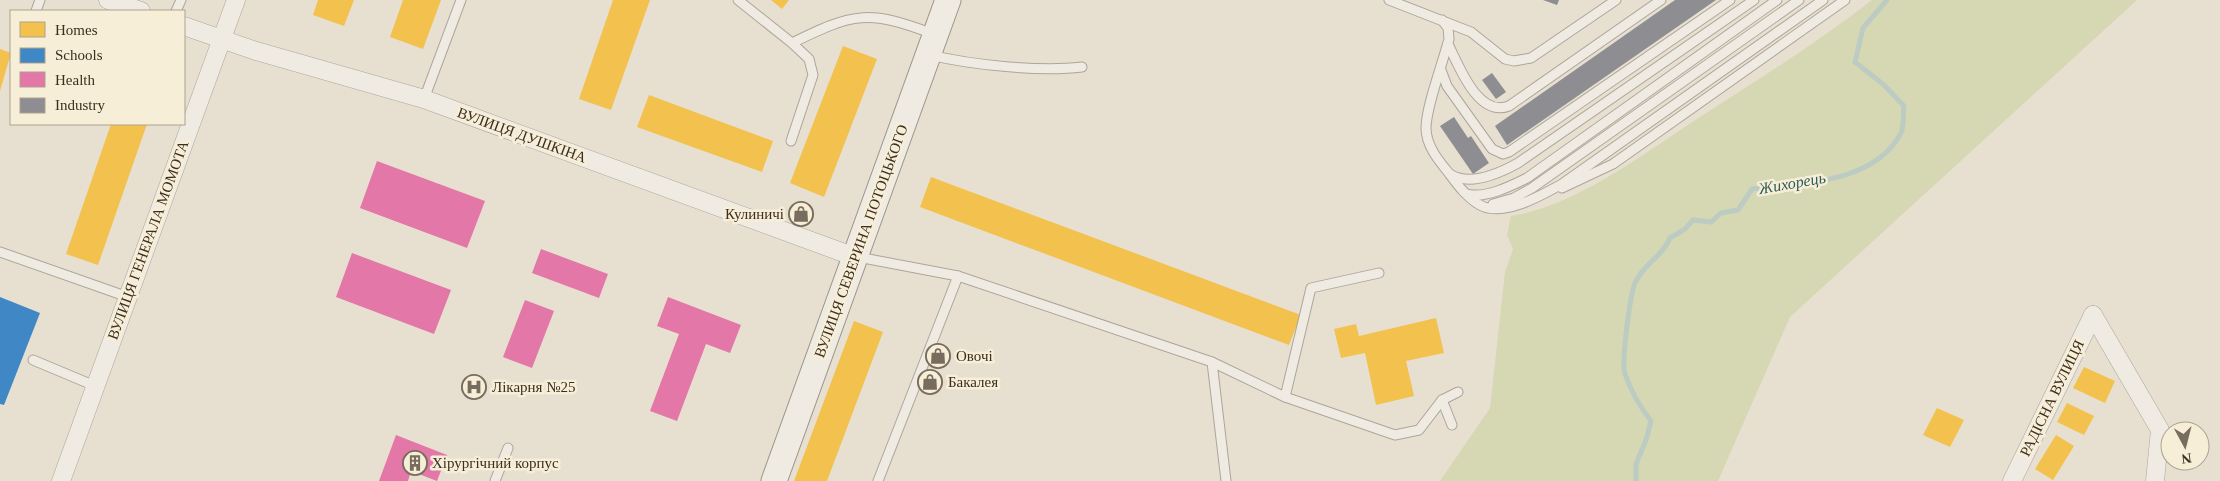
<svg xmlns="http://www.w3.org/2000/svg" width="2220" height="481" font-family="Georgia,serif">
<style>
.green{fill:#d6d7b3}
.homes{fill:#f2c14e}
.schools{fill:#3f88c5}
.health{fill:#e377a8}
.industry{fill:#8d8d92}
.lines{fill:none;stroke-linecap:round;stroke-linejoin:round}
.stream{stroke:#bcccc2;stroke-width:5}
.lane-casing{stroke:#ada599;stroke-width:11}
.street-casing{stroke:#ada599;stroke-width:19}
.secondary-casing{stroke:#9c958a;stroke-width:27}
.lane{stroke:#efebe3;stroke-width:9}
.street{stroke:#efebe3;stroke-width:18}
.secondary{stroke:#efebe3;stroke-width:25}
.labels{text-anchor:middle;dominant-baseline:central;stroke-width:5;stroke-linejoin:round;paint-order:stroke}
.street-label{font-size:15px;fill:#3d2e20;stroke:#f7eed8}
.poi-label{font-size:15px;fill:#3d2e20;stroke:#f7eed8;text-anchor:start}
.water-label{font-size:16px;font-style:italic;fill:#2f5d5a;stroke:#f7eed8}
</style>
<rect width="100%" height="100%" fill="#e7e0d1"/>
<path class="green" d="M1872 0H2137L1790 317 1718 481H1440L1490 408 1505 272 1513 249 1507 235 1511 216C1575 207 1646 152 1700 117 1759 79 1817 43 1872 0Z"/>
<g class="homes">
<path d="M318 0H354L344 26 313 15Z"/>
<path d="M403 0H441L423 49 390 37Z"/>
<path d="M613 0H650L611 110 579 99Z"/>
<path d="M771 0H789L782 9Z"/>
<path d="M843 46 877 59 824 197 790 183Z"/>
<path d="M0 49 11 53 0 91Z"/>
<path d="M649 95 773 141 762 172 637 127Z"/>
<path d="M111 124H147L98 265 66 254Z"/>
<path d="M931 177 1301 315 1289 345 920 207Z"/>
<path d="M1436 318 1444 353 1406 361 1414 396 1376 405 1365 353 1341 358 1334 329 1356 324 1359 336Z"/>
<path d="M854 321 883 332 827 481H794Z"/>
<path d="M2084 367 2115 381 2105 403 2073 388Z"/>
<path d="M2067 403 2094 416 2084 435 2057 422Z"/>
<path d="M1937 408 1964 420 1950 447 1923 435Z"/>
<path d="M2056 435 2074 446 2053 480 2035 469Z"/>
</g>
<path class="schools" d="M0 297 40 313 4 405 0 404Z"/>
<g class="health">
<path d="M377 161 485 201 467 248 360 208Z"/>
<path d="M541 249 608 274 599 298 532 273Z"/>
<path d="M352 253 451 290 434 334 336 297Z"/>
<path d="M668 297 741 325 730 353 706 344 677 421 650 411 679 334 657 326Z"/>
<path d="M525 300 554 311 532 368 503 357Z"/>
<path d="M396 435 447 455 437 481 411 471 408 481H379Z"/>
</g>
<g class="industry">
<path d="M1543 0H1559L1557 5Z"/>
<path d="M1675 0H1716L1507 145 1495 126Z"/>
<path d="M1492 73 1506 92 1496 99 1482 80Z"/>
<path d="M1454 117 1468 138 1471 136 1489 163 1473 174 1440 126Z"/>
</g>
<g class="lines">
<path class="stream" d="M1636 481V464L1646 440 1651 421C1640 407 1631 391 1625 374 1621 363 1630 295 1635 283 1643 264 1663 256 1670 238L1685 229 1693 220 1711 222 1721 213 1738 210 1752 189C1801 183 1874 184 1901 133 1904 126 1903 114 1904 106L1884 85 1855 62 1863 28 1887 0"/>
<defs>
<g id="lane">
<path d="M738 0 792 43"/>
<path d="M1389 0 1471 32 1505 59 1514 61 1531 58 1616 0"/>
<path d="M36 11 40 0"/>
<path d="M176 11 181 0"/>
<path d="M1442 20 1448 28 1449 39C1443 62 1426 107 1426 128 1426 145 1438 160 1448 172 1457 184 1466 197 1480 205 1503 218 1542 195 1562 184L1823 0"/>
<path d="M1448 44C1459 66 1478 118 1509 106L1661 0"/>
<path d="M930 55C972 65 1040 72 1082 67"/>
<path d="M1441 70 1447 86 1492 149 1503 154 1509 152 1730 0"/>
<path d="M424 99 461 0"/>
<path d="M791 141 813 75 809 59 792 43C853 13 868 9 933 34"/>
<path d="M1450 174C1470 187 1500 173 1518 163L1754 0"/>
<path d="M1562 188 1613 164 1845 0"/>
<path d="M1467 194C1485 199 1511 186 1527 178L1777 0"/>
<path d="M1493 204 1514 198 1532 188 1799 0"/>
<path d="M0 252 128 297"/>
<path d="M858 257 958 276"/>
<path d="M33 360 95 386"/>
<path d="M1212 362 1285 397 1311 288 1379 273"/>
<path d="M1285 397 1395 435 1419 430 1442 400 1458 392"/>
<path d="M1442 400 1452 425"/>
<path d="M495 481 508 448"/>
<path d="M878 481 958 276 1212 362 1226 481"/>
</g>
<g id="street">
<path d="M108 0 141 11"/>
<path d="M184 26 256 51 424 99 855 257"/>
<path d="M2093 315 2160 430 2155 481"/>
<path d="M61 481 236 0"/>
<path d="M2012 481 2093 315"/>
</g>
<path id="secondary" d="M774 481 948 0"/>
</defs>
<use href="#lane" class="lane-casing"/>
<use href="#street" class="street-casing"/>
<use href="#secondary" class="secondary-casing"/>
<use href="#lane" class="lane"/>
<use href="#street" class="street"/>
<use href="#secondary" class="secondary"/>
</g>
<defs>
<symbol id="shop-ring" viewBox="-11 -11 22 22"><circle r="9.5" fill="#f7eed8" stroke="#786c5e" stroke-width="1.5"/><path d="M-5-2.5h2.3a2.7 3.5 0 0 1 5.4 0H5L5.5 6h-11ZM-1.5-2.5h3a1.5 2.3 0 0 0-3 0Z" fill="#786c5e"/></symbol>
<symbol id="hospital-ring" viewBox="-11 -11 22 22"><circle r="9.5" fill="#f7eed8" stroke="#786c5e" stroke-width="1.5"/><path d="M-5-5h3v3.5h4V-5h3V5h-3V1.5h-4V5h-3Z" fill="#786c5e"/></symbol>
<symbol id="building-ring" viewBox="-11 -11 22 22"><circle r="9.5" fill="#f7eed8" stroke="#786c5e" stroke-width="1.5"/><path d="M-4-6H4V6H1V3H-1V6H-4ZM-2.5-4.3h1.7v1.8h-1.7ZM.8-4.3h1.7v1.8H.8ZM-2.5-1h1.7V.8h-1.7ZM.8-1h1.7V.8H.8Z" fill="#786c5e"/></symbol>
</defs>
<g fill-rule="evenodd">
<use href="#shop-ring" x="787" y="200" width="28" height="28"/>
<use href="#shop-ring" x="924" y="342" width="28" height="28"/>
<use href="#shop-ring" x="916" y="368" width="28" height="28"/>
<use href="#hospital-ring" x="460" y="373" width="28" height="28"/>
<use href="#building-ring" x="401" y="449" width="28" height="28"/>
</g>
<g class="labels">
<g class="street-label">
<text transform="translate(522 135) rotate(20)">ВУЛИЦЯ ДУШКІНА</text>
<text transform="translate(148 240) rotate(-70)">ВУЛИЦЯ ГЕНЕРАЛА МОМОТА</text>
<text transform="translate(861 241) rotate(-70)">ВУЛИЦЯ СЕВЕРИНА ПОТОЦЬКОГО</text>
<text transform="translate(2052 398) rotate(-64)">РАДІСНА ВУЛИЦЯ</text>
</g>
<g class="poi-label">
<text x="784" y="214" text-anchor="end">Кулиничі</text>
<text x="956" y="356">Овочі</text>
<text x="948" y="382">Бакалея</text>
<text x="492" y="387">Лікарня №25</text>
<text x="432" y="463">Хірургічний корпус</text>
</g>
<g class="water-label">
<text transform="translate(1792 183) rotate(-10)">Жихорець</text>
</g>
</g>
<rect x="10" y="10" width="175" height="115" fill="#f7eed8" stroke="#ada18e"/>
<rect x="20" y="22" width="25" height="15" fill="#f2c14e" stroke="#ada18e"/>
<text x="55" y="35" font-size="15" fill="#3d2e20">Homes</text>
<rect x="20" y="48" width="25" height="15" fill="#3f88c5" stroke="#ada18e"/>
<text x="55" y="60" font-size="15" fill="#3d2e20">Schools</text>
<rect x="20" y="72" width="25" height="15" fill="#e377a8" stroke="#ada18e"/>
<text x="55" y="85" font-size="15" fill="#3d2e20">Health</text>
<rect x="20" y="98" width="25" height="15" fill="#8d8d92" stroke="#ada18e"/>
<text x="55" y="110" font-size="15" fill="#3d2e20">Industry</text>
<g transform="translate(2185 446) rotate(173)"><circle r="24" fill="#f7eed8" stroke="#ada18e"/>
<path d="M0-4L9 19L0 12L-9 19Z" fill="#786c5e"/>
<text y="-8" font-size="14" font-weight="bold" text-anchor="middle" fill="#3d2e20">N</text>
</g>
</svg>
